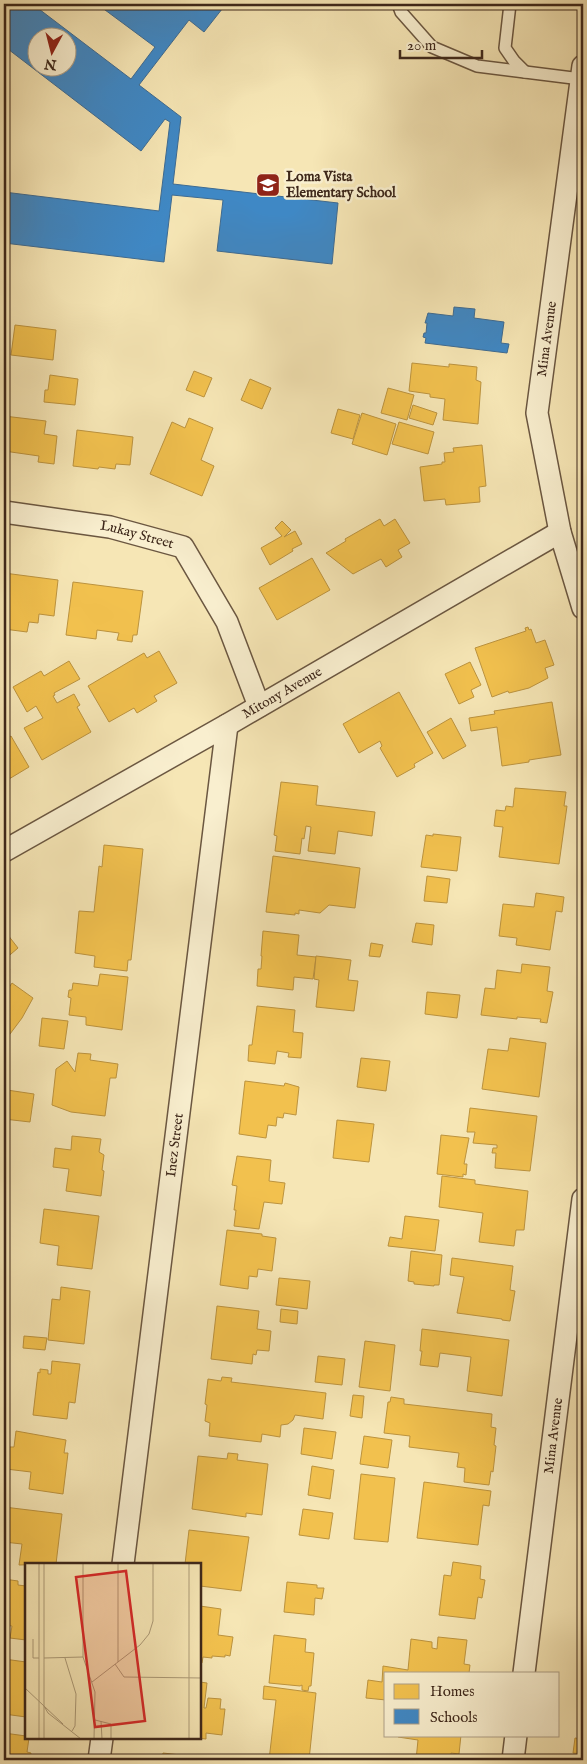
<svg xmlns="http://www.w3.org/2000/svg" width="587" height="1764" font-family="'IM FELL English',serif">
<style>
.homes{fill:#f2c14e;stroke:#bc933e}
.schools{fill:#3f88c5;stroke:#3e6b92;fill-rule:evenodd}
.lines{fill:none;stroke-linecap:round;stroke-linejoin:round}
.lane-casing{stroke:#6b5741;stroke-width:14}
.street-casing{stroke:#6b5741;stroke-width:24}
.lane{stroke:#f9efcf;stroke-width:11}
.street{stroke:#f9efcf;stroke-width:21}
.labels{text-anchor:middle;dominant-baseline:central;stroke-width:5;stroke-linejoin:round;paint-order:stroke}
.poi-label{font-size:14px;font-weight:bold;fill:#3d271a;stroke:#f9efcf;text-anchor:start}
.street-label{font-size:14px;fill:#3d271a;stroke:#f9efcf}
.inset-road{fill:none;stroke:#ac9a77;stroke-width:1}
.view{fill:#d62828;fill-opacity:0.15;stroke:#d62828;stroke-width:2.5}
.inset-edge{fill:none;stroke:#3d271a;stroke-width:2.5}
</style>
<rect width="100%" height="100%" fill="#f6e6b5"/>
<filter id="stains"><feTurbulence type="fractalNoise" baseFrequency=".004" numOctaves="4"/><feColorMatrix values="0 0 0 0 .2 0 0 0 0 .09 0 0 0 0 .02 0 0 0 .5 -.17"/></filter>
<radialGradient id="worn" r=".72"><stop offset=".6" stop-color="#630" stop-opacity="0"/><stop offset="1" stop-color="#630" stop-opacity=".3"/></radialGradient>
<g class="homes">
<path d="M15 325 56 330 53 360 11 355Z"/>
<path d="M412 363 449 367V364L477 367 476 380 481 382 478 424 443 420 445 399 430 397V394L409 391Z"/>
<path d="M194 371 212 378 204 397 186 390Z"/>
<path d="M50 375 78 379 75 405 44 402 45 390H48Z"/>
<path d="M250 379 271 388 262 409 241 400Z"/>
<path d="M388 388 414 395 407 420 381 413Z"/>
<path d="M413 405 437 413 433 425 409 418Z"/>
<path d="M338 409 360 415 353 439 331 433Z"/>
<path d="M362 413 396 424 387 455 352 444Z"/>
<path d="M4 416 46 421 44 434 57 436 54 464 38 462 39 456 4 451Z"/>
<path d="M189 418 213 428 201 460 214 466 202 496 150 474 172 422 185 428Z"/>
<path d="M399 422 434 432 428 454 392 444Z"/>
<path d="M77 430 133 437 130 465 116 464 115 469 99 467 98 469 73 466Z"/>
<path d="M482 445 486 486 479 487 480 502 446 505 445 499 424 501 420 467 442 464V462H445L444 453 454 452 453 448Z"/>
<path d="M380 519 384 526 395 519 410 543 398 550 402 557 386 567 381 559 353 574 326 553 346 541 345 539Z"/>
<path d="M282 521 291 530 284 537 295 531 302 544 292 549 293 551 270 565 261 548 282 536 275 528Z"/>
<path d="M312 558 330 590 277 620 259 588Z"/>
<path d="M4 573 58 580 54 616 39 614 38 623 29 622 27 632 4 629Z"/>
<path d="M73 582 143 591 137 635H133L132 642 117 640 119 633 97 630 96 639 66 635Z"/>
<path d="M528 627 529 630 531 629 536 643 545 640 554 665 545 668 548 678 529 688 509 693 508 691 492 697 475 648 526 631 525 628Z"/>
<path d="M159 651 177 683 154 696 157 701 137 713 134 708 109 722 88 686 144 653 147 658Z"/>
<path d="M69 661 80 679 54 693 55 695 53 696 57 703 74 694 80 705 77 707 91 732 42 760 24 728 43 718 36 706 27 712 13 687 41 671 44 676Z"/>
<path d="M470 662 481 685 471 690 474 697 459 704 445 674Z"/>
<path d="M399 692 433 753 414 764 415 767 397 777 380 748 382 746 380 741 359 753 343 724Z"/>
<path d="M552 702 561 755 529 760V762L502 766 497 727 471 731 469 718 495 714 494 711Z"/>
<path d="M451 718 466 746 443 759 427 732Z"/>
<path d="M11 736 29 767 4 782V740Z"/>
<path d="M281 782 318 786 316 805 375 812 372 836 338 831 335 854 308 851 311 827 306 826 304 839 302 838 300 854 275 851 277 836 274 835Z"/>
<path d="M515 788 566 792 564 806H567L559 864 499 857 503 827 494 826 496 810 505 811 506 806 513 807Z"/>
<path d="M433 834 461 837 457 871 421 867 426 835 433 836Z"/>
<path d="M104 845 143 849 131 960H128L127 971 94 967 95 956 75 953 79 911 94 912 99 866 102 867Z"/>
<path d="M273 856 360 868 355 908 329 905 320 913 299 910V914L295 913V915L266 912Z"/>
<path d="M427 876 450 879 447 903 424 901Z"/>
<path d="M536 893 564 897 562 912 556 911 550 950 516 945 517 938 499 936 503 904 534 907Z"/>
<path d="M416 923 434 925 432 945 412 942Z"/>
<path d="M4 930 18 948 4 960Z"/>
<path d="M263 931 299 935 297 955 316 957 313 979 294 977 293 990 257 986 258 969H261L262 956H261Z"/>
<path d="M371 943 383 945 380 957 369 956Z"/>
<path d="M316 956 351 960 348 980 358 981 354 1011 316 1007 319 980 314 979Z"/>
<path d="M4 962 10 970 4 975Z"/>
<path d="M522 964 550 967 547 991 553 992 547 1023 540 1022 541 1019 517 1017V1019L481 1015 485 988 495 989 497 970 521 973Z"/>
<path d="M100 974 128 977 122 1030 86 1025V1017L69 1015 71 998 68 997 69 990H72L73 983 98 986Z"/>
<path d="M12 983 33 998 22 1018 7 1038 4 1035V995Z"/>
<path d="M427 992 460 995 457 1018 425 1014Z"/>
<path d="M257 1006 295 1010 293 1032 303 1033 301 1058 288 1057 289 1053 277 1051 275 1064 248 1061 249 1045H252Z"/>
<path d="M42 1018 68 1021 64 1049 39 1046Z"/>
<path d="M510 1038 546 1043 539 1097 482 1089 488 1049 508 1051Z"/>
<path d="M78 1053 91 1054 90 1060 118 1064 116 1078H110L105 1116 71 1112 52 1105 56 1069 67 1061 75 1072Z"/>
<path d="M361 1058 390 1061 386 1091 357 1087Z"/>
<path d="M245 1081 284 1086 285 1083 299 1087 296 1115 284 1113 283 1118 277 1117 276 1126 268 1125 266 1138 239 1134Z"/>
<path d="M7 1090 34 1094 30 1122 4 1119V1107Z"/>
<path d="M470 1108 537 1116 530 1171 495 1168 496 1153H492L493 1148H497V1145L473 1143 475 1132H467Z"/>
<path d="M337 1120 374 1124 369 1162 333 1158Z"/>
<path d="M441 1135 469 1138 464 1164H467L466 1175 463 1174V1177L437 1174Z"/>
<path d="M72 1136 101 1139 99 1152 104 1155 102 1170 104 1171 101 1196 66 1191 69 1169 53 1167 55 1148 71 1150Z"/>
<path d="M237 1156 271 1160 269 1181 285 1183 282 1204 264 1202 259 1229 234 1226 236 1210H234L237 1186 232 1185Z"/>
<path d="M442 1176 475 1180V1184L528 1191 524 1230H516L514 1246 479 1242 483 1213 439 1207Z"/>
<path d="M44 1209 99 1216 92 1269 57 1265 59 1246 40 1243Z"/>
<path d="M405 1216 439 1220 435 1251 388 1246 390 1237 402 1239Z"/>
<path d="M227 1230 262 1234V1236L276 1238 272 1271 258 1269 257 1277 249 1276 248 1289 220 1285Z"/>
<path d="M411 1251 442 1255 439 1285H434V1286L414 1284V1282L408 1281Z"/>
<path d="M452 1258 513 1266 510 1290 515 1291 510 1321 502 1320V1319L457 1313 464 1277 450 1275Z"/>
<path d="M279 1278 310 1281 307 1309 276 1305Z"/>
<path d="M61 1287 90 1291 84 1344 48 1340 52 1299 60 1300Z"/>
<path d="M217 1306 259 1311 257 1329 271 1331 269 1351 257 1350 256 1355 253 1354 252 1364 211 1359Z"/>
<path d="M281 1309 298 1311 297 1324 280 1322Z"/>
<path d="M422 1329 509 1340 502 1396 467 1391 471 1357 440 1353 438 1367 420 1365 422 1351H420Z"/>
<path d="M24 1336 47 1338 45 1350 23 1348Z"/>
<path d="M365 1341 395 1345 390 1391 359 1387Z"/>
<path d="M318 1356 345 1359 342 1385 315 1382Z"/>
<path d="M52 1361 80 1364 75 1403 69 1402 67 1419 33 1415 38 1372 40 1373V1369L48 1370V1374H51Z"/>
<path d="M222 1377 232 1378 231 1382 326 1393 323 1419 295 1415 293 1420 288 1424 281 1425 280 1437 262 1434 261 1442 209 1436 210 1423 205 1421 207 1405 205 1404 208 1379 221 1381Z"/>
<path d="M353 1395 364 1396 362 1418 350 1416Z"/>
<path d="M391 1397 404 1399V1404L492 1414 491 1427 496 1428 494 1445 496 1446 493 1472 491 1471 489 1485 464 1482 465 1468 457 1467 459 1453 409 1447 410 1436 384 1433 388 1402H390Z"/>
<path d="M304 1428 336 1432 332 1459 301 1454Z"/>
<path d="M16 1431 66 1440 64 1453H68L63 1494 29 1489 31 1472 6 1469 9 1447H14Z"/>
<path d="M364 1436 392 1440 388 1468 360 1464Z"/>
<path d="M228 1453 238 1454 237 1460 268 1464 262 1515 246 1513V1517L192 1509 198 1456 227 1459Z"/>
<path d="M312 1466 334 1470 330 1499 308 1495Z"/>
<path d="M361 1474 395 1478 388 1542 354 1539Z"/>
<path d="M424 1482 491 1491 489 1506 483 1505 478 1545 417 1538Z"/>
<path d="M4 1507 62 1514 56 1564 19 1565 22 1544 4 1542Z"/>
<path d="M303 1509 333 1513 329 1539 299 1535Z"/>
<path d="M189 1530 249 1537 241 1591 200 1586V1564H185Z"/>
<path d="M453 1562 481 1566 480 1579 485 1580 482 1598 478 1597 475 1619 439 1615 444 1575 451 1576Z"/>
<path d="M4 1579 18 1581V1585L26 1586V1640L10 1638 12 1626 4 1625Z"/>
<path d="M287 1582 317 1585V1588H324L322 1599 315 1598 314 1615 284 1612Z"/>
<path d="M200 1606 221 1609 218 1635 233 1637 230 1656 225 1655V1657L212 1656V1658L203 1657 202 1663H200Z"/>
<path d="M274 1635 306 1639 305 1652 314 1653 311 1686H309L308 1691 302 1690V1685L300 1686 269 1683Z"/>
<path d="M438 1637 467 1640 464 1664 470 1665 469 1673H386V1700L366 1698 368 1680 382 1682 383 1666 408 1670 411 1639 432 1642V1648L437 1649Z"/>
<path d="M4 1659 26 1662V1717L4 1714Z"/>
<path d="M200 1682 207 1683 204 1708H206L208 1698 221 1699 220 1709H225L222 1735 206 1733V1739L197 1738H200Z"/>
<path d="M264 1686 316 1693 309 1760H269L276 1700 263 1699Z"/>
<path d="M583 1732V1754L573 1753 575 1738 582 1739Z"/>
<path d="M4 1733 26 1736V1738H29L27 1752 31 1753 30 1760H4Z"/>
<path d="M398 1735H461L459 1754 451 1753V1760H416L418 1740 398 1737Z"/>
<path d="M163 1753 198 1757V1759L209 1760H162Z"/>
</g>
<g class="schools">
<path d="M4 4H37L35 6 131 79 155 47 97 4H168L171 6 173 4H226L204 32 189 20 139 85 181 117 173 184 338 203 332 264 217 251 223 200 172 195 164 262 4 243V192L159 211 170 122 165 119 141 151 4 46ZM38 38H68V68H38Z"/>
<path d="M454 307 475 309 474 318 504 322 501 343 509 344 507 353 425 343 426 338 423 337 424 333H426L427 323H425L428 313 453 316Z"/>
</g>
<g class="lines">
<defs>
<g id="lane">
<path d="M398 4 401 12 432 47 477 66 581 79"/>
<path d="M510 4 505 48 514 61 525 72"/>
</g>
<g id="street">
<path d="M583 66 537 413 560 532 583 608"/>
<path id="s1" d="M4 512 110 527 183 547 227 622 259 706"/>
<path id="s2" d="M4 851 227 725 560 532"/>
<path id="s3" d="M123 1564 227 725"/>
<path id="s4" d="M524 1673 583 1199"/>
<path d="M99 1760 102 1738"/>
<path d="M513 1760 516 1735"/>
</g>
</defs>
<use href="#lane" class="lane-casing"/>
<use href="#street" class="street-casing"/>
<use href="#lane" class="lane"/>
<use href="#street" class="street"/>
</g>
<defs>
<symbol id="school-square" viewBox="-11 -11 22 22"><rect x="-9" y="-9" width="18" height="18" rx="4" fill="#8f2418" stroke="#f9efcf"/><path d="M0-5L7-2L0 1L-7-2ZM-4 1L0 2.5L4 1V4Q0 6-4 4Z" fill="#fff"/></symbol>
</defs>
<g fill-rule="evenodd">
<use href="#school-square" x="254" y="171" width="28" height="28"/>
</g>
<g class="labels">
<g class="poi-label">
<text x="286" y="177">Loma Vista<tspan x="286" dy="16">Elementary School</tspan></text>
</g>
<g class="street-label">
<text transform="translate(547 339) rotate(-82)">Mina Avenue</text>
<text stroke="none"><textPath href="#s1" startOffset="135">Lukay Street</textPath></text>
<text stroke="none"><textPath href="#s2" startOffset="320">Mitony Avenue</textPath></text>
<text stroke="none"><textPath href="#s3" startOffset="422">Inez Street</textPath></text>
<text stroke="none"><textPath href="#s4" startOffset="239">Mina Avenue</textPath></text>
</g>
</g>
<g transform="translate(25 1563)">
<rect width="176" height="176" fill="#f6e6b5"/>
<path class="inset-road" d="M14 0V176M58 0V94L70 129 69 176M8 76V95H14M19 95 58 94M40 95 51 131 50 163 47 168M93 99V0M90 101 99 114 177 115M67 119 115 82 124 71 128 58V0M0 125 38 161M19 143 23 150 56 176M70 157 86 161V176M76 158 77 176M19 176V0M164 176V0"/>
<path class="view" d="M101 8 120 158 70 164 51 14Z"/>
<rect width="176" height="176" class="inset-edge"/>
</g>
<rect width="587" height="1764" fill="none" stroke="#f6e6b5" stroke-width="20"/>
<rect x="5" y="5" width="577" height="1754" fill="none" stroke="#3d271a" stroke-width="2.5"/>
<rect x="10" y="10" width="567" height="1744" fill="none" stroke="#3d271a"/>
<rect x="384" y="1672" width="175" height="65" fill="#f9efcf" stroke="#ae9f87"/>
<rect x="394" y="1684" width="25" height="15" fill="#f2c14e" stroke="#ae9f87"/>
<text x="430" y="1696" font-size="15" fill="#3d271a">Homes</text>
<rect x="394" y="1709" width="25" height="15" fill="#3f88c5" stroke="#ae9f87"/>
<text x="430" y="1722" font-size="15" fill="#3d271a">Schools</text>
<g transform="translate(52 52) rotate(187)"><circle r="24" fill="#f9efcf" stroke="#ae9f87"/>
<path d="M0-4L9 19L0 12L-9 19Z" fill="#8f2418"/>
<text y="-8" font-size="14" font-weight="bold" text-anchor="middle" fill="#3d271a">N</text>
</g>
<path d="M400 50v8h82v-8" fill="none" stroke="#3d271a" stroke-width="2.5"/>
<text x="407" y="50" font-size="15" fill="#3d271a" stroke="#f9efcf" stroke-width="4" paint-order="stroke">20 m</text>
<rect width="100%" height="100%" filter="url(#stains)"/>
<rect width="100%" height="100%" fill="url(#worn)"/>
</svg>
